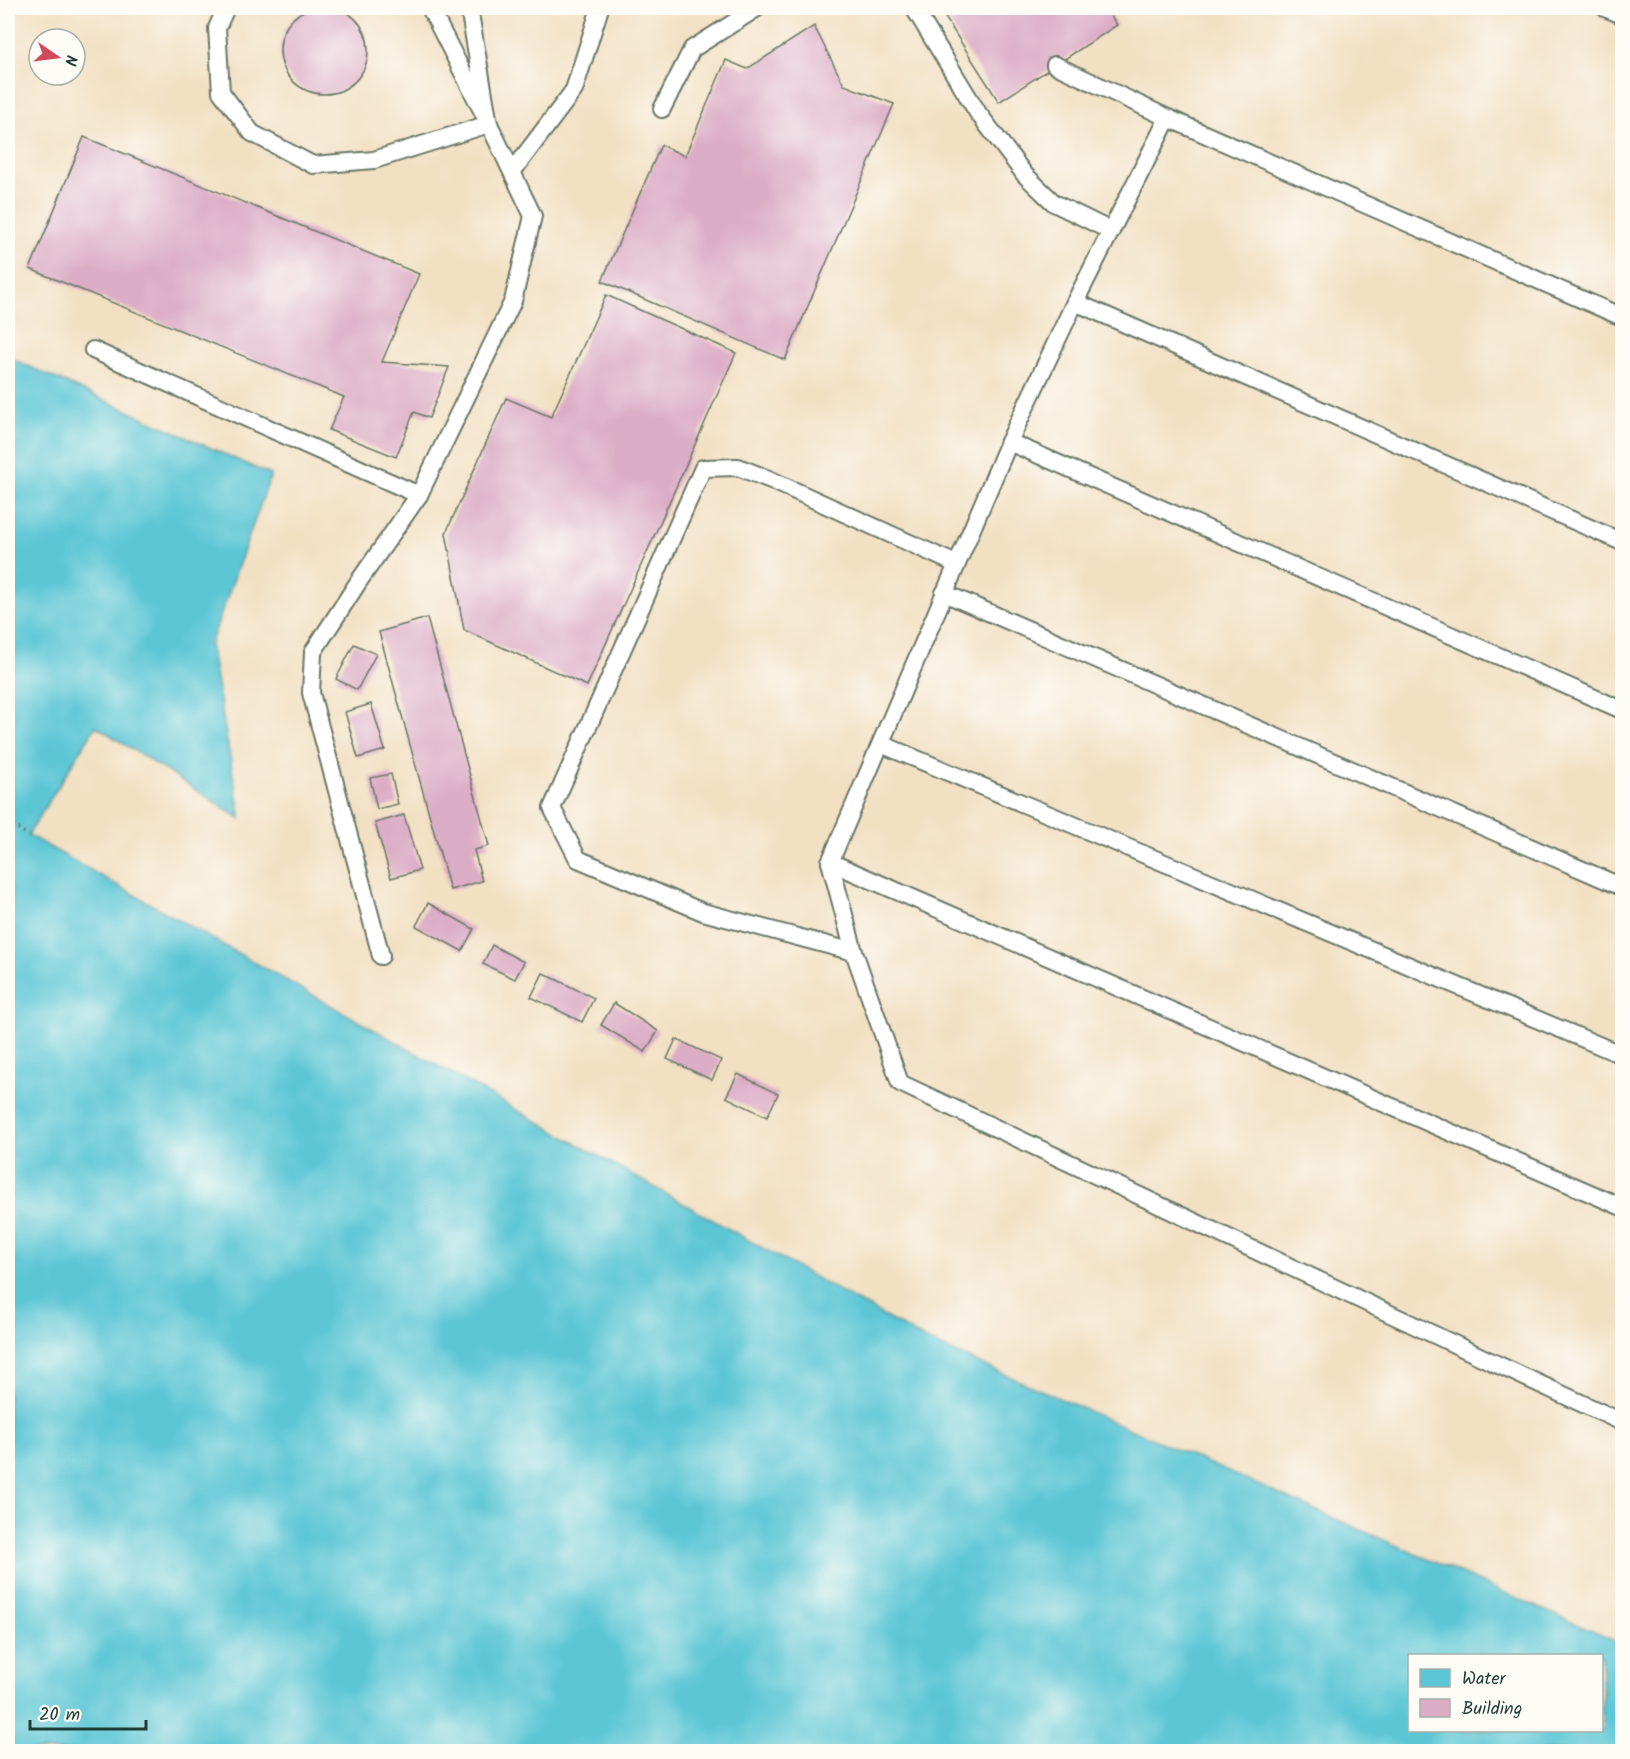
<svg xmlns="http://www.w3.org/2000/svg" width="1630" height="1759" font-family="Kalam,sans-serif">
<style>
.water{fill:#5bc6d5;stroke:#3d8284;stroke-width:1.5;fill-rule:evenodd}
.building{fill:#dcadc6}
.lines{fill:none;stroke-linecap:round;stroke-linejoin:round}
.lane-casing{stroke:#697666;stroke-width:20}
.path{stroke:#697666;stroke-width:4;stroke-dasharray:1.5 4.5;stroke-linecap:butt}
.lane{stroke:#fff;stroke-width:16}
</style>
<rect width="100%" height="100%" fill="#fdfcf7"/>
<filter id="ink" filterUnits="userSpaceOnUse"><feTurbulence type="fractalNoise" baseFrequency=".0167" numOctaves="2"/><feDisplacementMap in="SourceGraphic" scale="12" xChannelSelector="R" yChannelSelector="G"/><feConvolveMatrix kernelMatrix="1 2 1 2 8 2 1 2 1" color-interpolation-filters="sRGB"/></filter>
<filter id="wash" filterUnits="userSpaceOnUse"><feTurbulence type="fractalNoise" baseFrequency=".008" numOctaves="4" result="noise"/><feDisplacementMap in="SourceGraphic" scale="24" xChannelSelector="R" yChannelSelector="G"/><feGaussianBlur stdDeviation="1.35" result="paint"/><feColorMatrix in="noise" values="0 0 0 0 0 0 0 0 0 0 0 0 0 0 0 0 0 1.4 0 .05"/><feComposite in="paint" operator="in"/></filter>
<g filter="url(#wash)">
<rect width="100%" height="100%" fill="#f2e0c3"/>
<path class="water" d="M8 357 271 475 210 645 241 819 96 726 28 835 926 1340 1622 1644V1751H8ZM1410 1656H1602V1730H1410Z"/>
<g id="blocks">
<g class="building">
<circle cx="324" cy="50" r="44"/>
<path d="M939 8H1106L1117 25 999 102Z"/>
<path d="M814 26 844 85 894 104 785 360 602 281 661 145 685 156 726 60 747 69Z"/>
<path d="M84 137 419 274 382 362 449 367 429 418 414 412 396 457 329 430 344 397 30 269Z"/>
<path d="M606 295 736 353 587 686 464 630 446 533 506 398 551 417Z"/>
<path d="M427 618 489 846 474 850 482 881 450 890 379 632Z"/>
<path d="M354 644 376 654 357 690 336 679Z"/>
<path d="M371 704 385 750 358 758 345 712Z"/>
<path d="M391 774 398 804 377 809 370 778Z"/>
<path d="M404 815 420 870 391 878 375 823Z"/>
<path d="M428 903 474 929 462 951 416 926Z"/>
<path d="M492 945 524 962 515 979 483 964Z"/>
<path d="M543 973 594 998 582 1022 531 997Z"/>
<path d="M614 1003 658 1031 645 1052 601 1025Z"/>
<path d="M676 1039 721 1060 712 1080 667 1059Z"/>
<path d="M738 1074 778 1094 767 1117 726 1097Z"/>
</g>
</g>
</g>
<g filter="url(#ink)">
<use href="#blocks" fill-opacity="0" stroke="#697666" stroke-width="1.5"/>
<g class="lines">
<defs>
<g id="lane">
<path d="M226 8 217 28 221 92 252 133 313 165 374 160 489 124 469 8"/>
<path d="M914 8 978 113 1025 175 1054 203 1111 231"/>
<path d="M1605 8 1622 15"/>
<path d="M1055 65 1168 118 1622 317"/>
<path d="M662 109 692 49 757 8"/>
<path d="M1168 118 1075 302 1009 442 830 862 1622 1207"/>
<path d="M512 172 574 90 600 8"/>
<path d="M1075 302 1622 542"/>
<path d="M93 350 419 495"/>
<path d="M1009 442 1622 710"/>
<path d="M944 593 1622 887"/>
<path d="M881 744 1622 1055"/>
<path d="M830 862 854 952 900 1083 1490 1361 1622 1422"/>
<path d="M854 952 703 912 578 859 552 808 703 468 738 467 771 480 956 564"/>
<path d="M381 956 311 693 313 652 359 581 419 495 513 301 533 216 489 124 430 8"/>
</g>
</defs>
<use href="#lane" class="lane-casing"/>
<path class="path" d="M8 822 28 835"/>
<use href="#lane" class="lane"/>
</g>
</g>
<rect width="1630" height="1759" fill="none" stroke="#fdfcf7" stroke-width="30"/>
<rect x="1408" y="1654" width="195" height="78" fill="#fdfcf7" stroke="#a4b0a9" stroke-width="1.5"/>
<rect x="1420" y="1669" width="30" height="18" fill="#5bc6d5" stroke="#a4b0a9" stroke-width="1.5"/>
<text x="1462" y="1684" font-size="18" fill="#1f3d34">Water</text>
<rect x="1420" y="1699" width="30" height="18" fill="#dcadc6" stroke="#a4b0a9" stroke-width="1.5"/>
<text x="1462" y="1714" font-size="18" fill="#1f3d34">Building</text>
<g transform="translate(57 57) rotate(104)"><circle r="28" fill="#fdfcf7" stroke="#a4b0a9" stroke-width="1.5"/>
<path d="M0-4.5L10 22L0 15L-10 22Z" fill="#d1495b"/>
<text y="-9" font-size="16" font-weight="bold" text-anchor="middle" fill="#1f3d34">N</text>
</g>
<path d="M30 1720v9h116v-9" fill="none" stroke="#1f3d34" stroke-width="3"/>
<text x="39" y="1720" font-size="18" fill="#1f3d34" stroke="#fdfcf7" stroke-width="4.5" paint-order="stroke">20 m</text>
</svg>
